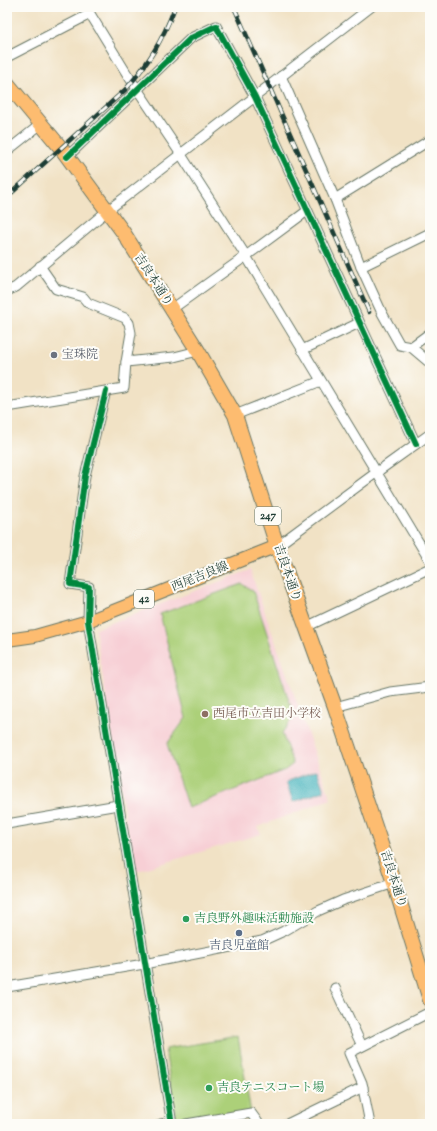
<svg xmlns="http://www.w3.org/2000/svg" width="437" height="1131" font-family="'Sorts Mill Goudy','Noto Serif JP',serif">
<style>
.built{fill:#f7cfd5}
.green{fill:#acd079;stroke:#668656}
.water{fill:#43b2bd;stroke:#317878}
.lines{fill:none;stroke-linecap:round;stroke-linejoin:round}
.minor-casing{stroke:#687767;stroke-width:11}
.major-casing{stroke:#687767;stroke-width:14}
.highway-casing{stroke:#687767;stroke-width:16}
.minor{stroke:#fff;stroke-width:9}
.major{stroke:#fdbc70;stroke-width:12}
.highway{stroke:#fdbc70;stroke-width:14}
.rail-casing{stroke:#1f3d34;stroke-width:4.5}
.rail{stroke:#fdfcf7;stroke-width:3;stroke-dasharray:9;stroke-linecap:butt}
.cycleway-casing{stroke:#fdfcf7;stroke-width:8}
.cycleway{stroke:#00873e;stroke-width:6}
.worship-dot{fill:#6b7280;stroke:#fdfcf7;stroke-width:1.5}
.education-dot{fill:#8d6e63;stroke:#fdfcf7;stroke-width:1.5}
.leisure-dot{fill:#2e9e5b;stroke:#fdfcf7;stroke-width:1.5}
.service-dot{fill:#5c6f8a;stroke:#fdfcf7;stroke-width:1.5}
.labels{text-anchor:middle;dominant-baseline:central;stroke-width:4;stroke-linejoin:round;paint-order:stroke}
.shield{fill:#fdfcf7;stroke:#62766e;stroke-width:1}
.shield-label{font-size:11px;font-weight:bold;fill:#1f3d34}
.street-label{font-size:12px;fill:#1f3d34;stroke:#fdfcf7}
.worship-label{font-size:12px;fill:#5b616d;stroke:#fdfcf7;text-anchor:start}
.education-label{font-size:12px;fill:#785e54;stroke:#fdfcf7;text-anchor:start}
.leisure-label{font-size:12px;fill:#27864d;stroke:#fdfcf7;text-anchor:start}
.service-label{font-size:12px;fill:#4e5e75;stroke:#fdfcf7}
</style>
<rect width="100%" height="100%" fill="#fdfcf7"/>
<filter id="ink" filterUnits="userSpaceOnUse"><feTurbulence type="fractalNoise" baseFrequency=".025" numOctaves="2"/><feDisplacementMap in="SourceGraphic" scale="8" xChannelSelector="R" yChannelSelector="G"/><feConvolveMatrix kernelMatrix="1 2 1 2 8 2 1 2 1" color-interpolation-filters="sRGB"/></filter>
<filter id="wash" filterUnits="userSpaceOnUse"><feTurbulence type="fractalNoise" baseFrequency=".012" numOctaves="4" result="noise"/><feDisplacementMap in="SourceGraphic" scale="16" xChannelSelector="R" yChannelSelector="G"/><feGaussianBlur stdDeviation="0.9" result="paint"/><feColorMatrix in="noise" values="0 0 0 0 0 0 0 0 0 0 0 0 0 0 0 0 0 1.4 0 .05"/><feComposite in="paint" operator="in"/></filter>
<g filter="url(#wash)">
<rect width="100%" height="100%" fill="#f1e2c5"/>
<path class="built" d="M250 570 331 799 258 827 261 834 134 872 95 629Z"/>
<g class="green">
<path d="M242 584 253 591 294 716 282 733 293 764 285 770 188 808 167 744 186 718 160 614Z"/>
<path d="M238 1037 251 1113 185 1124H177L165 1049Z"/>
</g>
<path class="water" d="M317 770 324 791 293 802 286 782Z"/>
</g>
<g filter="url(#ink)">
<g class="lines">
<defs>
<g id="minor">
<path d="M86 7 127 74 180 153 246 256 430 561"/>
<path d="M7 57 90 14"/>
<path d="M281 76 335 199 361 267 382 313 400 345 411 347 430 363"/>
<path d="M7 151 41 124"/>
<path d="M67 157 191 38 216 26 255 97 416 444"/>
<path d="M335 199 430 140"/>
<path d="M361 267 430 233"/>
<path d="M7 291 16 287 107 211 371 7"/>
<path d="M172 309 246 256 307 211"/>
<path d="M411 347 430 333"/>
<path d="M302 350 359 323"/>
<path d="M126 362 174 357 198 351"/>
<path d="M106 391 85 476 70 584 89 587 88 621 172 1124"/>
<path d="M7 407 124 388 126 362 131 333 129 323 125 318 88 303 83 297 56 289 40 266"/>
<path d="M235 415 321 381"/>
<path d="M277 546 377 472 430 434"/>
<path d="M306 627 430 568"/>
<path d="M335 707 390 692 430 687"/>
<path d="M7 824 118 805"/>
<path d="M7 987 144 964 262 941 284 931 318 911 343 900 394 883"/>
<path d="M335 988 362 1046"/>
<path d="M161 1124 172 1122"/>
<path d="M186 1124 251 1113 259 1124"/>
<path d="M287 1124 363 1087"/>
<path d="M370 1124 362 1083 349 1053 430 1012"/>
</g>
<path id="major" d="M7 640 35 636 88 621 277 546"/>
<path id="highway" d="M7 83 61 148 123 232 198 351 235 415 277 546 335 707 394 883 430 1000"/>
</defs>
<use href="#minor" class="minor-casing"/>
<use href="#major" class="major-casing"/>
<use href="#highway" class="highway-casing"/>
<use href="#minor" class="minor"/>
<use href="#major" class="major"/>
<use href="#highway" class="highway"/>
<defs>
<g id="rail">
<path d="M234 7 369 312"/>
<path d="M7 197 126 89C150 61 162 41 175 7"/>
</g>
</defs>
<use href="#rail" class="rail-casing"/>
<use href="#rail" class="rail"/>
<defs>
<g id="cycleway">
<path d="M67 157 191 38 216 26 255 97 416 444"/>
<path d="M106 391 85 476 70 584 89 587 88 621 172 1124"/>
</g>
</defs>
<use href="#cycleway" class="cycleway-casing"/>
<use href="#cycleway" class="cycleway"/>
</g>
</g>
<circle class="worship-dot" cx="54" cy="355" r="4"/>
<circle class="education-dot" cx="205" cy="714" r="4"/>
<g class="leisure-dot">
<circle cx="186" cy="919" r="4"/>
<circle cx="209" cy="1088" r="4"/>
</g>
<circle class="service-dot" cx="239" cy="933" r="4"/>
<g class="labels">
<g class="shield">
<rect x="255" y="507" width="26" height="18" rx="3"/>
<rect x="134" y="590" width="20" height="18" rx="3"/>
</g>
<g class="shield-label">
<text x="268" y="516">247</text>
<text x="144" y="599">42</text>
</g>
<g class="street-label">
<text transform="translate(153 280) rotate(57)">吉良本通り</text>
<text transform="translate(287 573) rotate(71)">吉良本通り</text>
<text transform="translate(200 577) rotate(-22)">西尾吉良線</text>
<text transform="translate(393 879) rotate(72)">吉良本通り</text>
</g>
<g class="worship-label">
<text x="62" y="355">宝珠院</text>
</g>
<g class="education-label">
<text x="213" y="714">西尾市立吉田小学校</text>
</g>
<g class="leisure-label">
<text x="194" y="919">吉良野外趣味活動施設</text>
<text x="217" y="1088">吉良テニスコート場</text>
</g>
<g class="service-label">
<text x="239" y="946">吉良児童館</text>
</g>
</g>
<rect width="437" height="1131" fill="none" stroke="#fdfcf7" stroke-width="24"/>
</svg>
